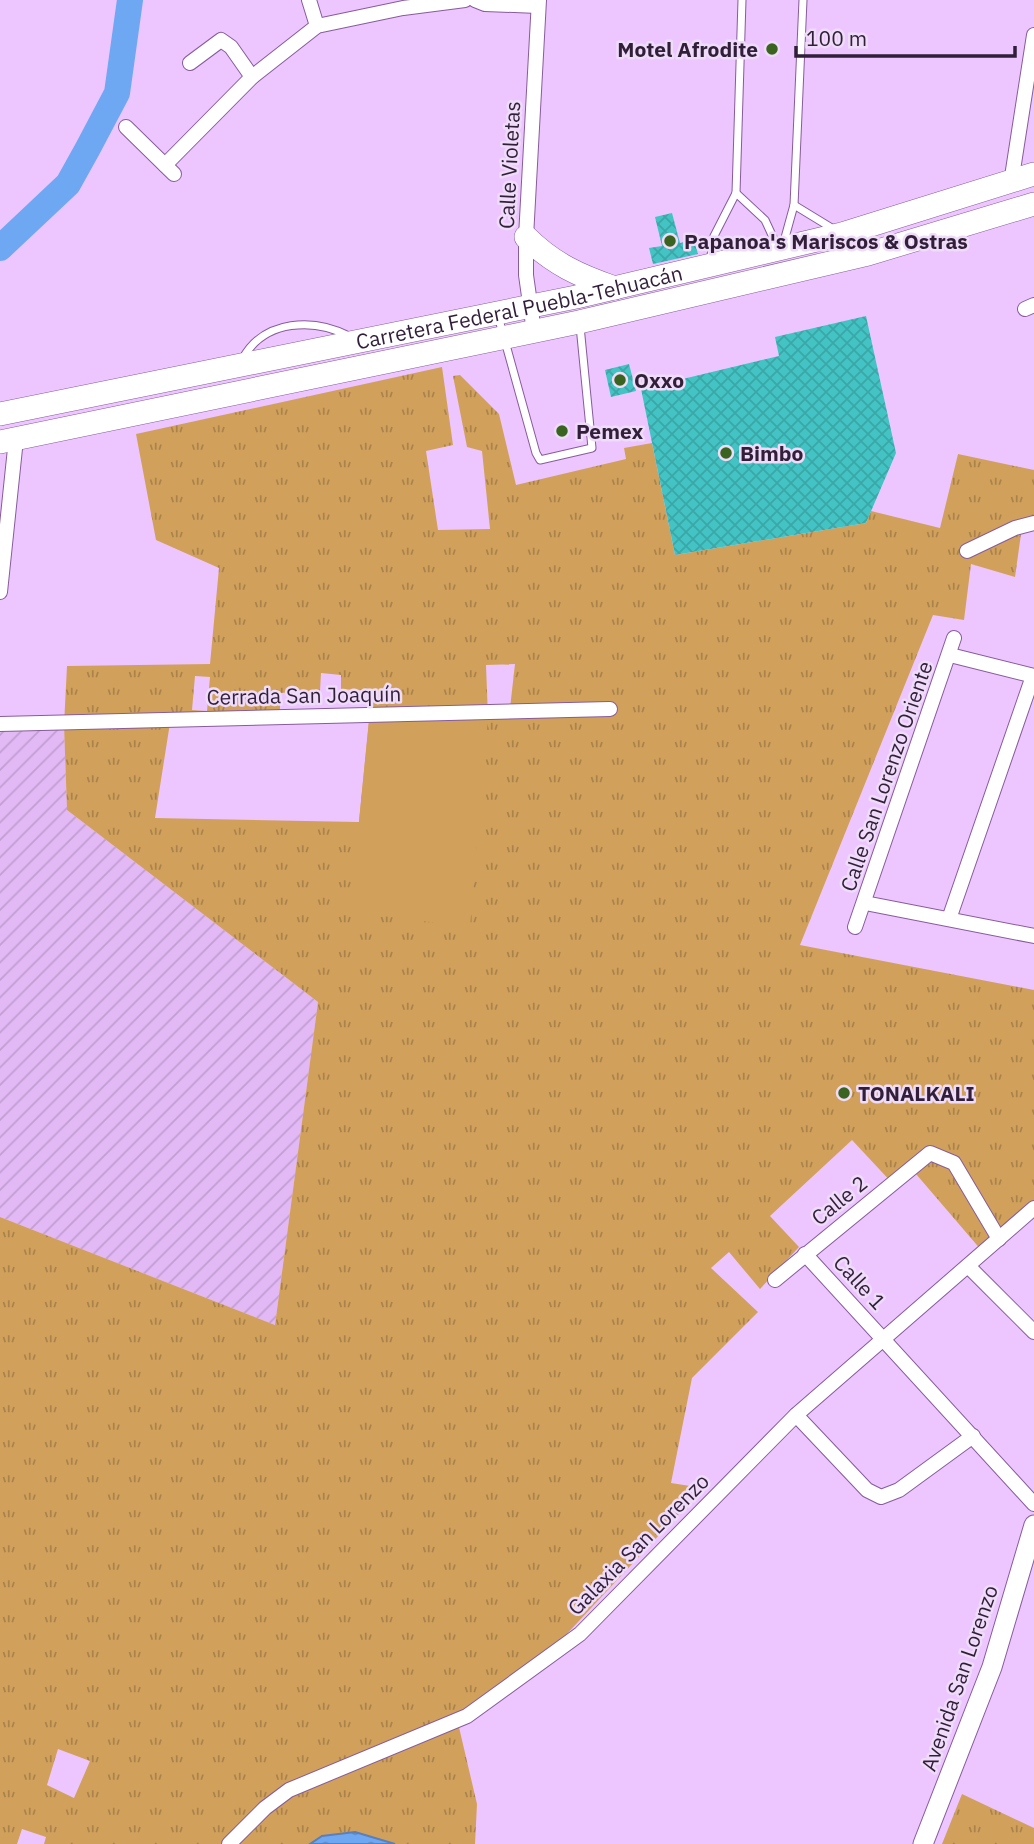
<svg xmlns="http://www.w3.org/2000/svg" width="1034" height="1844" font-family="'IBM Plex Sans',sans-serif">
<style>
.industrial{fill:url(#industrial-furrows)}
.grass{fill:url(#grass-tufts);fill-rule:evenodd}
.park{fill:#d1a15b}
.water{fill:url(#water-ripples);stroke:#5c7fba;stroke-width:2}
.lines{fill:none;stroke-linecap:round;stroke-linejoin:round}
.river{stroke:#6ea8f2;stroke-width:26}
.building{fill:url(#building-cross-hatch)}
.lane-casing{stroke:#885b9b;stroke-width:9}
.street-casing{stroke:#885b9b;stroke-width:16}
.secondary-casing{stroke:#885b9b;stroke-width:21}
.primary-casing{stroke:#885b9b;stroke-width:24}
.lane{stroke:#fff;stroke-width:7}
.street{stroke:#fff;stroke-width:14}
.secondary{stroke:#fff;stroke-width:19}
.primary{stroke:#fff;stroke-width:23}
.poi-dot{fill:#3a631f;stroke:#efdcf8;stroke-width:2.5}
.labels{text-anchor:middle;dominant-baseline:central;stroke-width:5;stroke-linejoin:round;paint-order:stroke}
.poi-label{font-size:21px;font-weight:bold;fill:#311e39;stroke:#efdcf8;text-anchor:start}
.street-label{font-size:21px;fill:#311e39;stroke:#efdcf8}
</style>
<defs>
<pattern id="industrial-furrows" width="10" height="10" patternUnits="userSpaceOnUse" patternTransform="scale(1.75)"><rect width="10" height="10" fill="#e2b8f5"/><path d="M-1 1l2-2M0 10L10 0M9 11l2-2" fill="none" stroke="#c29ed3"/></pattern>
<pattern id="grass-tufts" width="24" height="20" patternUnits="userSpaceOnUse" patternTransform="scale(1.75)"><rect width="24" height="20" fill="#d1a15b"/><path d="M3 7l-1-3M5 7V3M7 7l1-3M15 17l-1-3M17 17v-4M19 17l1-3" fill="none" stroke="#aa834c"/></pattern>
<pattern id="water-ripples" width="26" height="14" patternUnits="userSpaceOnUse" patternTransform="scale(1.75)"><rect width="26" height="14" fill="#6ea8f2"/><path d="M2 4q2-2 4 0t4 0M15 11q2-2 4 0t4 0" fill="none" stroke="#5b88c5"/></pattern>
<pattern id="building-cross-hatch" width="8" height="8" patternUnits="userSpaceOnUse" patternTransform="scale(1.75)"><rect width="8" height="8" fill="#43c3c3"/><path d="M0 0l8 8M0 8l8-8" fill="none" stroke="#3ba7a8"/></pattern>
</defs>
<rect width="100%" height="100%" fill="#edc6ff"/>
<path class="industrial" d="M64 725 67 810 318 1002 275 1325 0 1217V726Z"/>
<g class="grass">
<path d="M442 367 453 445 426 451 438 530 490 529 482 451 467 447 453 376 460 375 499 414 516 485 626 459 624 448 652 443 675 555 866 523 871 511 940 528 958 454 1034 470V524L1022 527 1015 577 971 564 964 620 933 615 800 945 1034 990V1205L982 1251 916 1174 894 1185 852 1140 770 1216 799 1247 760 1289 729 1252 711 1268 758 1312 692 1378 671 1483 703 1488 536 1667 458 1718 311 1780 227 1844H44L46 1837 22 1829 17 1844H0V1217L275 1325 318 1002 67 810 64 725 67 666 210 664 219 568 156 540 136 434ZM515 664 509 717H488L486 665ZM321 673 341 675V689L372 691 359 822 155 818 170 723 280 721V693L320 691ZM195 676 210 677 207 711 192 710ZM58 1749 90 1761 74 1798 47 1785Z"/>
<path d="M458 1723 477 1804 475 1844H395L355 1832 322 1836 310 1844H233L267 1808Z"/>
<path d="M962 1794 1034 1828V1844H942Z"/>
</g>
<path class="park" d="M488 718 470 927 350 912 369 720Z"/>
<path class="water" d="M355 1832 395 1844H310L322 1836Z"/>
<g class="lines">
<path class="river" d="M0 248 68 184 88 148 117 93 130 0"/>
</g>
<g class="building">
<path d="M672 213 680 243 694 240 698 254 653 264 649 248 662 246 655 217Z"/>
<path d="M866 316 896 453 866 523 675 555 641 389 779 356 775 337Z"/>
<path d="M629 364 636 391 611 397 605 370Z"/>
</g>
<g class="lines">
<defs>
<g id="lane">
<path d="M736 193 765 220 777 246"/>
<path d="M794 205 835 230"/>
<path d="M783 245 794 205 803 0"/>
<path d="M710 262 714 236 736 193 742 0"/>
<path d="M498 316 536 453 540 460 592 448 580 326"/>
<path d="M243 358C265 319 314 318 349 336"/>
</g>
<g id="street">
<path d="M309 0 317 26"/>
<path d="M475 0 485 4 538 6"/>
<path d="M190 63 221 40 231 47 252 77"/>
<path d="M126 127 174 174"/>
<path d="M165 165 252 77 317 26 403 8 465 0"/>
<path d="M1011 183 1034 35"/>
<path d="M1025 309 1034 305"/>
<path d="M534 332 526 275V237L539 0"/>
<path d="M967 551 1015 528 1034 523"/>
<path d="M0 592 16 439"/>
<path d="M950 655 1034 676"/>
<path d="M0 724 610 709"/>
<path d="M865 903 1034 936"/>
<path d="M949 919 1033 676"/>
<path d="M855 927 954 638"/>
<path d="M805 1254 1034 1504"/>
<path d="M968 1266 1034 1332"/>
<path d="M775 1280 930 1153 954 1163 999 1239"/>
<path d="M796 1415 867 1490 881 1497 899 1490 973 1436"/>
<path d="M229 1844 265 1808 289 1790 467 1716 580 1634 796 1415 1034 1208"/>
</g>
<path id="secondary" d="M923 1844 992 1667 1034 1525"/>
<g id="primary">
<path d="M526 237C553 264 580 276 615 288"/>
<path id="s1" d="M0 414 576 297 842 234 1034 174"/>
<path d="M0 442 579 322 868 254 1034 204"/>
</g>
</defs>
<use href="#lane" class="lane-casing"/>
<use href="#street" class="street-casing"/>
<use href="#secondary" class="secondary-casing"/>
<use href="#primary" class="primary-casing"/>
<use href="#lane" class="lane"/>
<use href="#street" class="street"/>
<use href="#secondary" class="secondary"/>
<use href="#primary" class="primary"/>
</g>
<g class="poi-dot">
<circle cx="772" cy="49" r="7"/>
<circle cx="670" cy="241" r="7"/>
<circle cx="620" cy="380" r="7"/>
<circle cx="562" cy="431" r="7"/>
<circle cx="726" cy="453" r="7"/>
<circle cx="844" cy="1093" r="7"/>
</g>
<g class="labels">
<g class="poi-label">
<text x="758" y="49" text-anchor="end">Motel Afrodite</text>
<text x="684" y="241">Papanoa's Mariscos &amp; Ostras</text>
<text x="634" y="380">Oxxo</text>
<text x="576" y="431">Pemex</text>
<text x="740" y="453">Bimbo</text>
<text x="858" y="1093">TONALKALI</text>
</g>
<g class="street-label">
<text transform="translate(509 165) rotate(-87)">Calle Violetas</text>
<text stroke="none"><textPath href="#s1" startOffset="530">Carretera Federal Puebla-Tehuacán</textPath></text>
<text transform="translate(304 695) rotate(-1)">Cerrada San Joaquín</text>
<text transform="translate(886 776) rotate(-71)">Calle San Lorenzo Oriente</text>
<text transform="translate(839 1200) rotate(-39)">Calle 2</text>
<text transform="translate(860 1282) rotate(47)">Calle 1</text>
<text transform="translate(638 1544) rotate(-45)">Galaxia San Lorenzo</text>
<text transform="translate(959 1678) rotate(-71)">Avenida San Lorenzo</text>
</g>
</g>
<path d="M796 46v10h219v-10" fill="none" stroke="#311e39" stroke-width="3.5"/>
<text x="806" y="46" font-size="21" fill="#311e39" stroke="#efdcf8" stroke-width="5" paint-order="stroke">100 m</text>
</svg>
